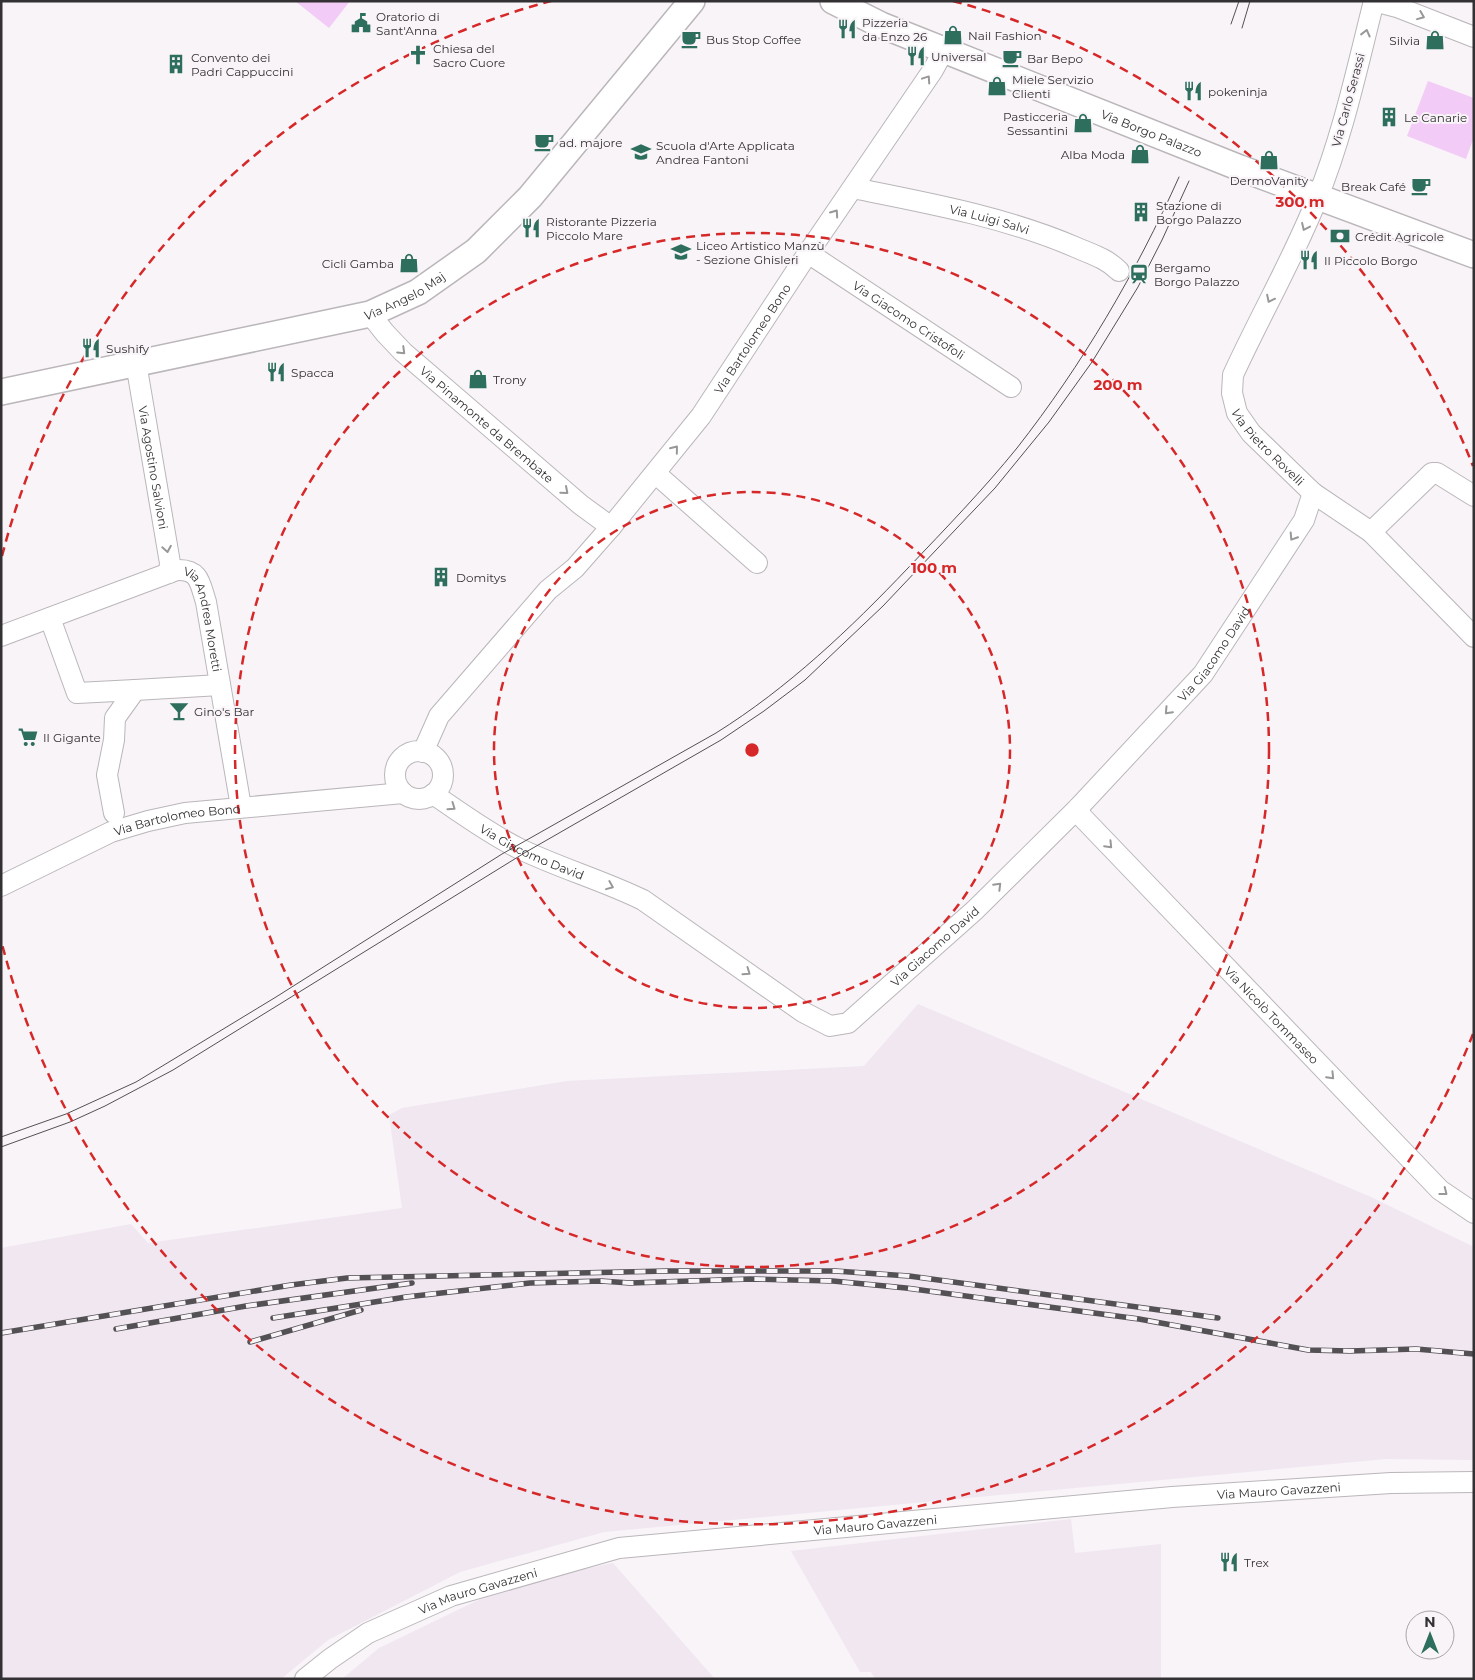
<svg xmlns="http://www.w3.org/2000/svg" width="1475" height="1680" font-family="Montserrat,sans-serif">
<style>
.built{fill:#f0e7f1}
.green{fill:#f3cbf7}
.lines{fill:none;stroke-linecap:round;stroke-linejoin:round}
.minor-casing{stroke:#bab6ba;stroke-width:22}
.major-casing{stroke:#bab6ba;stroke-width:28}
.minor{stroke:#fff;stroke-width:20}
.major{stroke:#fff;stroke-width:25}
.tram{stroke:#545154;stroke-width:1}
.rail-casing{stroke:#545154;stroke-width:5.5}
.rail{stroke:#f8f4f8;stroke-width:4;stroke-dasharray:11;stroke-linecap:butt}
.oneway{stroke:#999899}
.ring{fill:none;stroke:#d62828;stroke-width:2.5;stroke-dasharray:9 6}
.labels{text-anchor:middle;dominant-baseline:central;stroke-width:4;stroke-linejoin:round;paint-order:stroke}
.poi-label{font-size:12px;fill:#333133;stroke:#f8f4f8;text-anchor:start}
.street-label{font-size:12px;fill:#333133;stroke:#f8f4f8}
.centre{fill:#d62828;stroke:#f8f4f8;stroke-width:2.5}
.ring-label{font-size:15px;text-anchor:middle;font-weight:bold;fill:#d62828;stroke:#f8f4f8;stroke-width:4;stroke-linejoin:round;paint-order:stroke}
</style>
<rect width="100%" height="100%" fill="#f8f4f8"/>
<g class="built">
<path d="M918 1004 1371 1197 1474 1247V1460L1386 1459 604 1532 460 1572 328 1640 281 1679H1V1248L131 1224 148 1243 402 1208 389 1115 402 1108 567 1081 864 1066Z"/>
<path d="M1071 1519 1075 1553 1161 1544V1679H875L871 1672H860L791 1551Z"/>
<path d="M613 1563 715 1679H342L379 1648 493 1593 551 1576Z"/>
</g>
<g class="green">
<path d="M295 1H350L329 28Z"/>
<path d="M1428 81 1474 98V137L1466 159 1407 136Z"/>
</g>
<g class="lines">
<defs>
<g id="minor">
<path id="s1" d="M1374 1C1357 68 1343 135 1317 199 1293 259 1260 316 1233 375L1232 393 1237 413 1251 433 1313 493 1371 532 1474 637"/>
<path d="M1374 1 1397 7 1474 37"/>
<path id="s2" d="M853 188C928 203 1005 217 1075 247 1091 254 1106 258 1119 271"/>
<path id="s3" d="M808 253 1011 387"/>
<path id="s4" d="M370 314 385 333 403 352 581 505 611 527"/>
<path id="s5" d="M136 363 170 563 169 573"/>
<path d="M655 473 757 563"/>
<path d="M1371 532 1432 473H1437L1474 496"/>
<path d="M50 618 77 693 135 690 115 718 114 740 107 775 114 813"/>
<path id="s6" d="M1 636 177 570C200 569 200 584 206 602L241 807"/>
<path d="M135 690 220 685"/>
<circle cx="419" cy="775" r="24"/>
<path id="s7" d="M423 752 439 716 548 590 575 568 611 527 701 416 808 253 933 70 944 50"/>
<path id="s8" d="M433 794C461 813 488 833 518 848 559 868 602 880 643 900L803 1012 830 1026 848 1023 975 910 1078 808 1203 674 1304 520 1313 493"/>
<path id="s9" d="M1078 808 1082 817 1440 1190 1474 1213"/>
<path id="s10" d="M1 886 111 832 148 821 185 813 403 793"/>
<path id="s11" d="M305 1679 330 1659 368 1633 451 1596 619 1548 1172 1497 1391 1483 1474 1482"/>
</g>
<g id="major">
<path id="s12" d="M833 1 881 25 1240 168 1474 255"/>
<path id="s13" d="M1 392 370 314 418 292 476 251 530 197 692 1"/>
</g>
</defs>
<use href="#minor" class="minor-casing"/>
<use href="#major" class="major-casing"/>
<use href="#minor" class="minor"/>
<use href="#major" class="major"/>
<g class="tram">
<path d="M1231 24 1239 1"/>
<path d="M1242 28 1250 1"/>
<path d="M1 1137 66 1114 136 1082 276 997 502 854 716 733C788 688 850 629 908 568 945 529 983 490 1017 448 1082 365 1136 273 1179 177"/>
<path d="M1 1147 70 1122 105 1106 173 1070 526 852 721 740 764 711 805 680 883 606 937 549 995 488 1049 422 1092 362 1138 287 1162 240 1189 181"/>
</g>
<defs>
<g id="rail">
<path d="M273 1318 406 1297 530 1283 601 1281 630 1283 750 1279 833 1281 906 1288 1139 1319 1308 1350 1350 1351 1416 1349 1474 1354"/>
<path d="M116 1329 246 1306 412 1283"/>
<path d="M1 1333 291 1285 347 1278 668 1271H835L909 1276 1218 1318"/>
<path d="M250 1342 361 1310"/>
</g>
</defs>
<use href="#rail" class="rail-casing"/>
<use href="#rail" class="rail"/>
</g>
<defs><path id="oneway-chevron" d="M-2-3.5L2.5 0L-2 3.5" fill="none" stroke-width="1.6" stroke-linecap="round" stroke-linejoin="round" transform="scale(1.25)"/></defs>
<g class="oneway">
<use href="#oneway-chevron" transform="translate(1421 16) rotate(22)"/>
<use href="#oneway-chevron" transform="translate(1366 33) rotate(-76)"/>
<use href="#oneway-chevron" transform="translate(927 79) rotate(-56)"/>
<use href="#oneway-chevron" transform="translate(835 213) rotate(-55)"/>
<use href="#oneway-chevron" transform="translate(1305 227) rotate(115)"/>
<use href="#oneway-chevron" transform="translate(1270 299) rotate(116)"/>
<use href="#oneway-chevron" transform="translate(402 351) rotate(44)"/>
<use href="#oneway-chevron" transform="translate(675 449) rotate(-51)"/>
<use href="#oneway-chevron" transform="translate(565 491) rotate(41)"/>
<use href="#oneway-chevron" transform="translate(1293 537) rotate(123)"/>
<use href="#oneway-chevron" transform="translate(167 549) rotate(80)"/>
<use href="#oneway-chevron" transform="translate(1168 711) rotate(133)"/>
<use href="#oneway-chevron" transform="translate(452 807) rotate(35)"/>
<use href="#oneway-chevron" transform="translate(1109 845) rotate(46)"/>
<use href="#oneway-chevron" transform="translate(610 886) rotate(22)"/>
<use href="#oneway-chevron" transform="translate(998 886) rotate(-45)"/>
<use href="#oneway-chevron" transform="translate(747 972) rotate(35)"/>
<use href="#oneway-chevron" transform="translate(1331 1076) rotate(46)"/>
<use href="#oneway-chevron" transform="translate(1444 1192) rotate(38)"/>
</g>
<g class="ring">
<circle cx="752" cy="750" r="258"/>
<circle cx="752" cy="750" r="517"/>
<path d="M1473 1034A775 775 0 0 1 2 944M2 556A775 775 0 0 1 551 1M953 1A775 775 0 0 1 1473 466"/>
</g>
<defs>
<symbol id="civic-bare" viewBox="-9 -9 18 18"><path d="M-.6-6.5H3V-4.5H.6V-3L4-1V1h2V6H-6V1h2V-1L-.6-3ZM-1.2 2.5V6h2.4V2.5Z" fill="#2d6e5d" stroke="#f8f4f8" stroke-width="2.5" paint-order="stroke"/></symbol>
<symbol id="restaurant-bare" viewBox="-9 -9 18 18"><path d="M-5-6h1v4h1v-4h1v4h1v-4h1v5L-1.5 .5V6h-2V.5L-5-1ZM5-6V6H3V1.5H1.5Q1.5-4 5-6Z" fill="#2d6e5d" stroke="#f8f4f8" stroke-width="2.5" paint-order="stroke"/></symbol>
<symbol id="shop-bare" viewBox="-9 -9 18 18"><path d="M-5-2.5h2.3a2.7 3.5 0 0 1 5.4 0H5L5.5 6h-11ZM-1.5-2.5h3a1.5 2.3 0 0 0-3 0Z" fill="#2d6e5d" stroke="#f8f4f8" stroke-width="2.5" paint-order="stroke"/></symbol>
<symbol id="cafe-bare" viewBox="-9 -9 18 18"><path d="M-5.5-4.5H6V0H3Q3 3.5 0 3.5H-2.5Q-5.5 3.5-5.5 0ZM3-3.2v2h1.7v-2ZM-6 4.5H4V6H-6Z" fill="#2d6e5d" stroke="#f8f4f8" stroke-width="2.5" paint-order="stroke"/></symbol>
<symbol id="church-bare" viewBox="-9 -9 18 18"><path d="M-1.2-6h2.4v3.5h3.3v2.4h-3.3V6h-2.4V-.1h-3.3v-2.4h3.3Z" fill="#2d6e5d" stroke="#f8f4f8" stroke-width="2.5" paint-order="stroke"/></symbol>
<symbol id="building-bare" viewBox="-9 -9 18 18"><path d="M-4-6H4V6H1V3H-1V6H-4ZM-2.5-4.3h1.7v1.8h-1.7ZM.8-4.3h1.7v1.8H.8ZM-2.5-1h1.7V.8h-1.7ZM.8-1h1.7V.8H.8Z" fill="#2d6e5d" stroke="#f8f4f8" stroke-width="2.5" paint-order="stroke"/></symbol>
<symbol id="school-bare" viewBox="-9 -9 18 18"><path d="M0-5L7-2L0 1L-7-2ZM-4 1L0 2.5L4 1V4Q0 6-4 4Z" fill="#2d6e5d" stroke="#f8f4f8" stroke-width="2.5" paint-order="stroke"/></symbol>
<symbol id="bank-bare" viewBox="-9 -9 18 18"><path d="M-6-4H6V4H-6ZM0-2.3a2.3 2.3 0 1 0 0 4.6a2.3 2.3 0 1 0 0-4.6Z" fill="#2d6e5d" stroke="#f8f4f8" stroke-width="2.5" paint-order="stroke"/></symbol>
<symbol id="station-bare" viewBox="-9 -9 18 18"><path d="M-3-6H3Q5-6 5-4V2Q5 4 3 4L4.5 6H3L1.5 4h-3L-3 6H-4.5L-3 4Q-5 4-5 2V-4Q-5-6-3-6ZM-3.5-4v3h7v-3ZM-3.5 1v1.5H-2V1ZM2 1v1.5H3.5V1Z" fill="#2d6e5d" stroke="#f8f4f8" stroke-width="2.5" paint-order="stroke"/></symbol>
<symbol id="bar-bare" viewBox="-9 -9 18 18"><path d="M-6-5H6L.8 .8V4.5H3.5V6h-7V4.5H-.8V.8Z" fill="#2d6e5d" stroke="#f8f4f8" stroke-width="2.5" paint-order="stroke"/></symbol>
<symbol id="supermarket-bare" viewBox="-9 -9 18 18"><path d="M-6-5.5h2.5l.6 2H6L4.5 2H-2.5L-4.4-4H-6ZM-1.5 3.2a1.3 1.3 0 1 0 .1 0ZM3 3.2a1.3 1.3 0 1 0 .1 0Z" fill="#2d6e5d" stroke="#f8f4f8" stroke-width="2.5" paint-order="stroke"/></symbol>
</defs>
<g fill-rule="evenodd">
<use href="#civic-bare" x="347" y="9" width="28" height="28"/>
<use href="#restaurant-bare" x="833" y="15" width="28" height="28"/>
<use href="#shop-bare" x="939" y="21" width="28" height="28"/>
<use href="#cafe-bare" x="677" y="25" width="28" height="28"/>
<use href="#shop-bare" x="1421" y="26" width="28" height="28"/>
<use href="#church-bare" x="404" y="41" width="28" height="28"/>
<use href="#restaurant-bare" x="902" y="42" width="28" height="28"/>
<use href="#cafe-bare" x="998" y="44" width="28" height="28"/>
<use href="#building-bare" x="162" y="50" width="28" height="28"/>
<use href="#shop-bare" x="983" y="72" width="28" height="28"/>
<use href="#restaurant-bare" x="1179" y="77" width="28" height="28"/>
<use href="#building-bare" x="1375" y="103" width="28" height="28"/>
<use href="#shop-bare" x="1069" y="109" width="28" height="28"/>
<use href="#cafe-bare" x="530" y="128" width="28" height="28"/>
<use href="#school-bare" x="627" y="138" width="28" height="28"/>
<use href="#shop-bare" x="1126" y="140" width="28" height="28"/>
<use href="#shop-bare" x="1255" y="146" width="28" height="28"/>
<use href="#cafe-bare" x="1407" y="172" width="28" height="28"/>
<use href="#building-bare" x="1127" y="198" width="28" height="28"/>
<use href="#restaurant-bare" x="517" y="214" width="28" height="28"/>
<use href="#bank-bare" x="1326" y="222" width="28" height="28"/>
<use href="#school-bare" x="667" y="238" width="28" height="28"/>
<use href="#restaurant-bare" x="1295" y="246" width="28" height="28"/>
<use href="#shop-bare" x="395" y="249" width="28" height="28"/>
<use href="#station-bare" x="1125" y="260" width="28" height="28"/>
<use href="#restaurant-bare" x="77" y="334" width="28" height="28"/>
<use href="#restaurant-bare" x="262" y="358" width="28" height="28"/>
<use href="#shop-bare" x="464" y="365" width="28" height="28"/>
<use href="#building-bare" x="427" y="563" width="28" height="28"/>
<use href="#bar-bare" x="165" y="697" width="28" height="28"/>
<use href="#supermarket-bare" x="14" y="723" width="28" height="28"/>
<use href="#restaurant-bare" x="1215" y="1548" width="28" height="28"/>
</g>
<g class="labels">
<g class="poi-label">
<text x="376" y="16">Oratorio di<tspan x="376" dy="14">Sant'Anna</tspan></text>
<text x="862" y="22">Pizzeria<tspan x="862" dy="14">da Enzo 26</tspan></text>
<text x="968" y="35">Nail Fashion</text>
<text x="706" y="39">Bus Stop Coffee</text>
<text x="1420" y="40" text-anchor="end">Silvia</text>
<text x="433" y="48">Chiesa del<tspan x="433" dy="14">Sacro Cuore</tspan></text>
<text x="931" y="56">Universal</text>
<text x="191" y="57">Convento dei<tspan x="191" dy="14">Padri Cappuccini</tspan></text>
<text x="1027" y="58">Bar Bepo</text>
<text x="1012" y="79">Miele Servizio<tspan x="1012" dy="14">Clienti</tspan></text>
<text x="1208" y="91">pokeninja</text>
<text x="1068" y="116" text-anchor="end">Pasticceria<tspan x="1068" dy="14">Sessantini</tspan></text>
<text x="1404" y="117">Le Canarie</text>
<text x="559" y="142">ad. majore</text>
<text x="656" y="145">Scuola d'Arte Applicata<tspan x="656" dy="14">Andrea Fantoni</tspan></text>
<text x="1125" y="154" text-anchor="end">Alba Moda</text>
<text x="1269" y="180" text-anchor="middle">DermoVanity</text>
<text x="1406" y="186" text-anchor="end">Break Café</text>
<text x="1156" y="205">Stazione di<tspan x="1156" dy="14">Borgo Palazzo</tspan></text>
<text x="546" y="221">Ristorante Pizzeria<tspan x="546" dy="14">Piccolo Mare</tspan></text>
<text x="1355" y="236">Crédit Agricole</text>
<text x="696" y="245">Liceo Artistico Manzù<tspan x="696" dy="14">- Sezione Ghisleri</tspan></text>
<text x="1324" y="260">Il Piccolo Borgo</text>
<text x="394" y="263" text-anchor="end">Cicli Gamba</text>
<text x="1154" y="267">Bergamo<tspan x="1154" dy="14">Borgo Palazzo</tspan></text>
<text x="106" y="348">Sushify</text>
<text x="291" y="372">Spacca</text>
<text x="493" y="379">Trony</text>
<text x="456" y="577">Domitys</text>
<text x="194" y="711">Gino's Bar</text>
<text x="43" y="737">Il Gigante</text>
<text x="1244" y="1562">Trex</text>
</g>
<g class="street-label">
<text transform="translate(1348 100) rotate(-75)">Via Carlo Serassi</text>
<text stroke="none"><textPath href="#s12" startOffset="345">Via Borgo Palazzo</textPath></text>
<text stroke="none"><textPath href="#s2" startOffset="140">Via Luigi Salvi</textPath></text>
<text stroke="none"><textPath href="#s13" startOffset="416">Via Angelo Maj</textPath></text>
<text stroke="none"><textPath href="#s3" startOffset="121">Via Giacomo Cristofoli</textPath></text>
<text stroke="none"><textPath href="#s7" startOffset="531">Via Bartolomeo Bono</textPath></text>
<text stroke="none"><textPath href="#s4" startOffset="161">Via Pinamonte da Brembate</textPath></text>
<text stroke="none"><textPath href="#s1" startOffset="486">Via Pietro Rovelli</textPath></text>
<text stroke="none"><textPath href="#s5" startOffset="106">Via Agostino Salvioni</textPath></text>
<text stroke="none"><textPath href="#s6" startOffset="251">Via Andrea Moretti</textPath></text>
<text stroke="none"><textPath href="#s8" startOffset="1001">Via Giacomo David</textPath></text>
<text stroke="none"><textPath href="#s10" startOffset="190">Via Bartolomeo Bono</textPath></text>
<text stroke="none"><textPath href="#s8" startOffset="115">Via Giacomo David</textPath></text>
<text stroke="none"><textPath href="#s8" startOffset="596">Via Giacomo David</textPath></text>
<text stroke="none"><textPath href="#s9" startOffset="284">Via Nicolò Tommaseo</textPath></text>
<text stroke="none"><textPath href="#s11" startOffset="1006">Via Mauro Gavazzeni</textPath></text>
<text stroke="none"><textPath href="#s11" startOffset="601">Via Mauro Gavazzeni</textPath></text>
<text stroke="none"><textPath href="#s11" startOffset="196">Via Mauro Gavazzeni</textPath></text>
</g>
</g>
<circle cx="752" cy="750" r="8" class="centre"/>
<g class="ring-label">
<text x="1300" y="207">300 m</text>
<text x="1118" y="390">200 m</text>
<text x="934" y="573">100 m</text>
</g>
<rect width="1475" height="1680" fill="none" stroke="#333133" stroke-width="5"/>
<g transform="translate(1430 1635)"><circle r="24" fill="#f8f4f8" stroke="#a9a6a9"/>
<path d="M0-4L9 19L0 12L-9 19Z" fill="#2d6e5d"/>
<text y="-8" font-size="14" font-weight="bold" text-anchor="middle" fill="#333133">N</text>
</g>
</svg>
